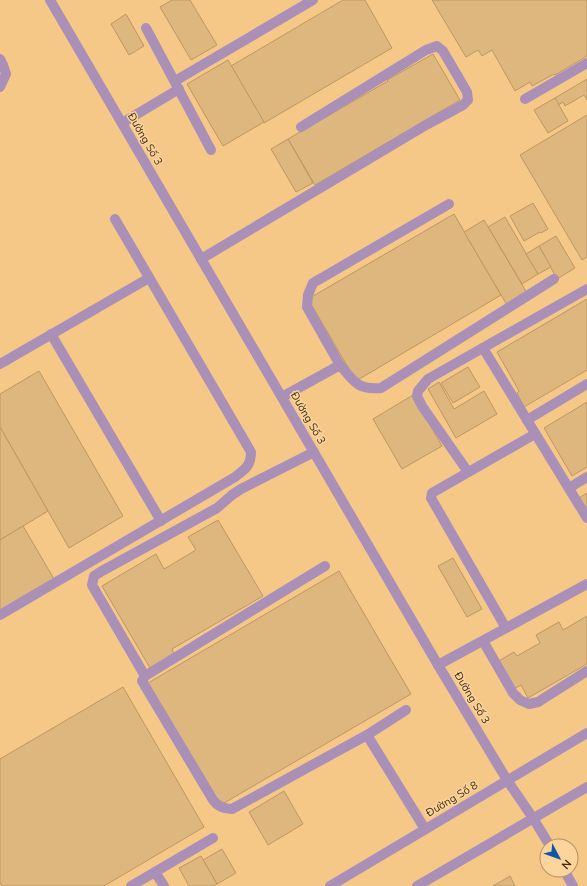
<svg xmlns="http://www.w3.org/2000/svg" width="587" height="886" font-family="'Nunito Sans',sans-serif">
<style>
.built{fill:#f5c888;fill-rule:evenodd}
.building{fill:#deb77f;stroke:#bd9760}
.lines{fill:none;stroke-linecap:round;stroke-linejoin:round}
.minor{stroke:#aa8fb6;stroke-width:10}
.labels{text-anchor:middle;dominant-baseline:central;stroke-width:3;stroke-linejoin:round;paint-order:stroke}
.street-label{font-size:11px;fill:#3e2e17;stroke:#fdd49c}
</style>
<rect width="100%" height="100%" fill="#fdd49c"/>
<path class="built" d="M0 0H587V886H0ZM547 846H571V870H547Z"/>
<g class="building">
<path d="M172 0H190L217 45 191 60 160 7Z"/>
<path d="M343 0H365L392 48 264 123 231 66Z"/>
<path d="M432 0H587V56L555 75 554 74 532 86 530 82 515 91 492 50 482 56 478 50 466 57Z"/>
<path d="M126 14 144 46 129 55 111 24Z"/>
<path d="M433 54 460 100 315 185 288 139 388 81 387 80Z"/>
<path d="M228 60 264 122 223 146 187 84Z"/>
<path d="M587 79V100L584 95 565 106 563 102 558 105 555 98Z"/>
<path d="M555 98 568 121 548 133 534 110Z"/>
<path d="M587 115V257L582 260 520 155Z"/>
<path d="M288 139 313 183 296 192 271 149Z"/>
<path d="M533 203 548 229 541 233 540 232 524 241 510 216Z"/>
<path d="M454 214 501 295 356 381 308 299Z"/>
<path d="M505 217 538 274 522 284 488 227Z"/>
<path d="M484 220 527 293 507 305 464 232Z"/>
<path d="M556 236 575 268 557 279 539 246Z"/>
<path d="M539 246 551 267 538 274 526 254Z"/>
<path d="M587 299V370L524 407 517 393 519 391 497 352Z"/>
<path d="M468 367 480 387 453 403 441 383Z"/>
<path d="M39 371 123 516 69 548 0 427V394Z"/>
<path d="M439 382 454 409 484 391 497 414 456 438 428 389Z"/>
<path d="M413 395 442 446 402 469 373 419Z"/>
<path d="M587 402V467L572 476 544 428Z"/>
<path d="M0 427 48 511 0 540Z"/>
<path d="M587 493V512L577 499Z"/>
<path d="M218 520 263 596 172 649 174 654 150 668 102 586 156 554 164 569 196 550 188 537Z"/>
<path d="M23 526 54 579 0 610V540Z"/>
<path d="M453 558 482 609 467 617 438 566Z"/>
<path d="M339 571 411 694 219 806 148 683Z"/>
<path d="M587 616V664L528 698 521 685 512 690 497 662 514 652 517 656 540 643 536 635 559 622 563 630Z"/>
<path d="M123 687 204 827 104 886H2L0 883V759Z"/>
<path d="M284 791 303 824 268 845 249 812Z"/>
<path d="M222 849 236 873 217 884 203 860Z"/>
<path d="M201 856 217 884 214 886H189L179 868Z"/>
<path d="M510 876 515 886H493Z"/>
</g>
<g class="lines">
<g class="minor">
<path d="M50 0 438 665 507 780 533 818 550 846"/>
<path d="M146 28 211 150"/>
<path d="M0 59 3 65 6 74 0 87"/>
<path d="M175 81 313 0"/>
<path d="M525 99 587 63"/>
<path d="M122 123 179 89"/>
<path d="M201 259 426 125 463 105 468 100 467 92 443 51 437 46 426 50 301 127"/>
<path d="M51 334 161 521"/>
<path d="M483 348 587 518"/>
<path d="M0 364 149 278"/>
<path d="M340 365C354 382 358 390 381 388L554 279"/>
<path d="M282 397 340 365 307 307 308 295 313 283 449 204"/>
<path d="M527 420 587 384"/>
<path d="M468 472 422 406 417 396 418 391 428 379 587 289"/>
<path d="M569 488 587 477"/>
<path d="M325 566 145 676 142 681 213 800C218 807 224 809 232 809L367 735 425 829"/>
<path d="M0 615 235 477C245 469 251 466 251 452L115 219"/>
<path d="M506 628 431 498 432 493 535 434"/>
<path d="M483 641 513 693 520 700 529 704 538 702 587 671"/>
<path d="M438 665 587 584"/>
<path d="M145 676 92 585 94 576 102 571 217 508 232 495 241 489 314 452"/>
<path d="M367 735 406 710"/>
<path d="M564 870 573 886"/>
<path d="M155 872 164 886"/>
<path d="M131 886 213 838"/>
<path d="M330 886 587 733"/>
<path d="M417 886 587 787"/>
</g>
</g>
<g class="labels">
<g class="street-label">
<text transform="translate(145 139) rotate(60)">Đường Số 3</text>
<text transform="translate(308 418) rotate(60)">Đường Số 3</text>
<text transform="translate(472 698) rotate(59)">Đường Số 3</text>
<text transform="translate(452 799) rotate(-31)">Đường Số 8</text>
</g>
</g>
<g transform="translate(559 858) rotate(131)"><circle r="19" fill="#fdd49c" stroke="#b19267"/>
<path d="M0-3L7 15L0 10L-7 15Z" fill="#1056a6"/>
<text y="-6" font-size="11" font-weight="bold" text-anchor="middle" fill="#3e2e17">N</text>
</g>
</svg>
